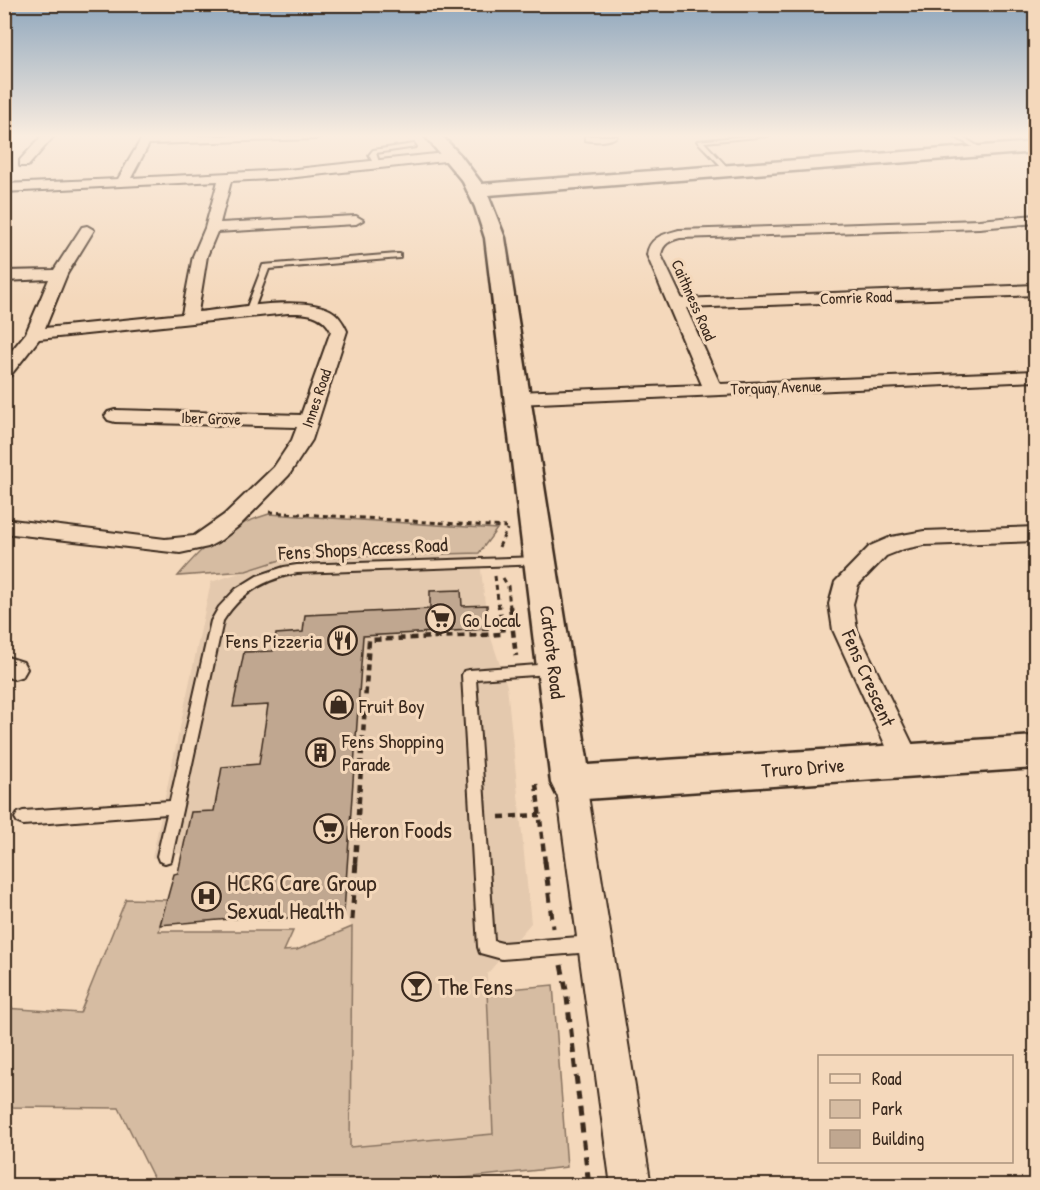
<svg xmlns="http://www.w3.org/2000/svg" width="1040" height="1190" font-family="'Patrick Hand',sans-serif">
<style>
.built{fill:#e4c9ae}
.green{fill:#d6bca2;stroke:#887360;stroke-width:1.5}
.building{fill:#c0a790;stroke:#3b2a1e;stroke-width:1.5}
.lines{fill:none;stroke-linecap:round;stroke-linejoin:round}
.lane-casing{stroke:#3b2a1e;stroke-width:4}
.street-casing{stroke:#3b2a1e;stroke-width:4}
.secondary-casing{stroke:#3b2a1e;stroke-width:5}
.path-far2{stroke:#3b2a1e;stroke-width:3;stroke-dasharray:5 4;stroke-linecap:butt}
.path-far1{stroke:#3b2a1e;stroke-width:4.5;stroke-dasharray:7 5;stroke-linecap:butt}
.path{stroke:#3b2a1e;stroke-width:5;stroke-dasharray:9 7;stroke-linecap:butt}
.lane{fill:#f4d8bb;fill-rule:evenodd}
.street{fill:#f4d8bb;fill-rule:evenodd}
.secondary{fill:#f4d8bb;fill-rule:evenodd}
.labels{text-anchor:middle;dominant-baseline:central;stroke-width:6;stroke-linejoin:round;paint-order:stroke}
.far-street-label{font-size:16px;fill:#3b2a1e;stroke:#f4d8bb}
.street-label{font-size:20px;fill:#3b2a1e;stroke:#f4d8bb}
.poi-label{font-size:20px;fill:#3b2a1e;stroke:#f4d8bb;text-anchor:start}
.near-poi-label{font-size:24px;fill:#3b2a1e;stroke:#f4d8bb;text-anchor:start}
</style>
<rect width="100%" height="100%" fill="#f4d8bb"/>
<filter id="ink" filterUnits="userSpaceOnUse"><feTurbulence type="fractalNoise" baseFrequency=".0167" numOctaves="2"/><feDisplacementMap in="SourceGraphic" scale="12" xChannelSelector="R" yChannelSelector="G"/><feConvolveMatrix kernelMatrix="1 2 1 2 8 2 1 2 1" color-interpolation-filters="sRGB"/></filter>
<g filter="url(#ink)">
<path class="built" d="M479 553 488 629 507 686 531 923 487 974 493 1134 350 1148 352 927 344 912 267 920 276 847 182 853 152 858 211 582 277 561 299 558Z"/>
<g class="green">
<path d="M269 514 497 529 479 553 299 558 277 561 246 571 178 576C208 540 224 528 269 514Z"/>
<path d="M126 899 167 900 159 931H293L284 951 297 950 352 927 350 1147 493 1134 487 991 553 985 567 1167 390 1186 157 1185 119 1108 5 1107 4 1008 80 1013Z"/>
</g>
<path class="building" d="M461 590 462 606 487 605 488 629 363 636 344 912 267 920V916L160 925 174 874 178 873 191 812 214 811 222 767 259 764 268 705 233 707 244 652 273 651 276 634 303 632 305 615 430 609V591Z"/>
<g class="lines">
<defs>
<g id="lane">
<path d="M747 136H768L704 142 729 169 727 172 697 141Z"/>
<path d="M954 136H961L986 151 981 152Z"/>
<path d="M414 144 416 147 376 153 380 165 377 167 374 165 369 155 373 150Z"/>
<path d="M397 254H400V258L269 269 253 312 249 314 245 312 263 265Z"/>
<path d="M541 557 547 561 545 564 297 573C265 579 240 593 223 621L171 861 165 863 159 861 157 856 167 814 23 825 18 823 15 818 18 813 23 811 170 801 211 621 219 607 236 589 257 576 284 567 297 565Z"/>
<path d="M551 664 556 666 558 669 556 672 551 674 476 679 494 941 502 943 592 936 598 938 600 944 598 950 592 952 502 959 480 953 478 947 462 675 464 671 469 670Z"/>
</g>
<g id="street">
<path d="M42 136H54L28 166H20V160Z"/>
<path d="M143 136H321L315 139 149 144 131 178 287 170 454 152 460 156 454 160 287 178 231 181 220 223 356 216 363 220 356 224 217 232 207 256 198 312C231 309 301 295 330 310 338 314 343 322 347 331L312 440 289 475 240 525 221 540 208 547 180 553 4 533V519L165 539 194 536 224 515 274 467 292 440 297 427 115 422 108 420 105 416 108 412 115 410 301 415 331 331C322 313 306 313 288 313L39 339 10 376 4 377V360L26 333 49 279 4 281V271L54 270 82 227 87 226 94 230 67 274 45 328 182 314 193 256 205 228 218 181 4 192V184L118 179Z"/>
<path d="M585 136H617C610 142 594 142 585 140Z"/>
<path d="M1029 136H1036V139L1031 138Z"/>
<path d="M1036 215V223L979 228 680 238C670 241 663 243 661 255L682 299 1036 285V295L686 308 720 384 1036 371V381L516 404 509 402 507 398 509 394 516 392 702 385 647 255C649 237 664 234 679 230L979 220Z"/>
<path d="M1036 527V541L924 545 904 549 886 556 858 585 853 604 857 630 920 760 916 768 906 772 896 768 833 630 829 604 835 582 870 546 891 537 924 531Z"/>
<path d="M4 656 23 662 27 669 23 676 14 679 4 676Z"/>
<path d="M571 771 581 774 586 783 651 1186H611L556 783 561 774Z"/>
</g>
<path id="secondary" d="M425 136H442L461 156 482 184 1036 142V152L488 195 505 238 588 765 1036 736V768L571 800 557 795 551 783 485 238 475 207 463 182Z"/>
</defs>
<use href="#lane" class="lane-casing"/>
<use href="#street" class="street-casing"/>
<use href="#secondary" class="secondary-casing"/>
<g class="path-far2">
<path d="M269 512 506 527"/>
<path d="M499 547 507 529"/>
<path d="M495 576 499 608"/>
<path d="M503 578 508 586 510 608"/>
</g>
<g class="path-far1">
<path d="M510 606 516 656"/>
<path d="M536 784 545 863"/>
<path d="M499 817 540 815"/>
<path d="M355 863 369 640 503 634 499 606"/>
</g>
<g class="path">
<path d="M545 861 553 928"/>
<path d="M352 920 356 861"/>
<path d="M561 965 566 989 589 1186"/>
</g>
<use href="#lane" class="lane"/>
<use href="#street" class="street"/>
<use href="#secondary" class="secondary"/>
</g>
</g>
<linearGradient id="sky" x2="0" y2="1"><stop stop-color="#8fa7bd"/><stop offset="0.45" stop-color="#faede0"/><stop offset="1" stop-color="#faede0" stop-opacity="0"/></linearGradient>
<rect width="1040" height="302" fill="url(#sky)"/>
<defs>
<symbol id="supermarket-ring" viewBox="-11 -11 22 22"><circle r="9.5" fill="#f4d8bb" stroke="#3b2a1e" stroke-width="1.5"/><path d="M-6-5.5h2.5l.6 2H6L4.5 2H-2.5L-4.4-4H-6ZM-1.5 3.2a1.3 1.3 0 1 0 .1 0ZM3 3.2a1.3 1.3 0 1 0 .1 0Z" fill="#3b2a1e"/></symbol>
<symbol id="restaurant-ring" viewBox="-11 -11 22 22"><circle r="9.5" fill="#f4d8bb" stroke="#3b2a1e" stroke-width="1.5"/><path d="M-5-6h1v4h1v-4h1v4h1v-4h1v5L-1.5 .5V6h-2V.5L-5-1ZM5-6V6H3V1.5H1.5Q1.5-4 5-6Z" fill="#3b2a1e"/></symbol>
<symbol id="shop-ring" viewBox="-11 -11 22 22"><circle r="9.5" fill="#f4d8bb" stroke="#3b2a1e" stroke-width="1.5"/><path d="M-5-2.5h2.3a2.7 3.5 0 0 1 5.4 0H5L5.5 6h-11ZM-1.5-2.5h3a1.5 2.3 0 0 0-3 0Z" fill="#3b2a1e"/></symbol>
<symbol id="building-ring" viewBox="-11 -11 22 22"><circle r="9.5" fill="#f4d8bb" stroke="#3b2a1e" stroke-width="1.5"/><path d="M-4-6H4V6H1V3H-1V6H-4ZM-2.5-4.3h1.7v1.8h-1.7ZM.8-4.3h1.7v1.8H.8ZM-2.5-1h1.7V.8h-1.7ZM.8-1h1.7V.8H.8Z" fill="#3b2a1e"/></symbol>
<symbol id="hospital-ring" viewBox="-11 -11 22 22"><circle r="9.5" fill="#f4d8bb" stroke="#3b2a1e" stroke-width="1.5"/><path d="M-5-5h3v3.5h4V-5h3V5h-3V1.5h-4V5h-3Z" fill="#3b2a1e"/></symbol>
<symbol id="bar-ring" viewBox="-11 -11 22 22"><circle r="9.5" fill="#f4d8bb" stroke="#3b2a1e" stroke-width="1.5"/><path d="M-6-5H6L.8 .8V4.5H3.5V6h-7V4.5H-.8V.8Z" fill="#3b2a1e"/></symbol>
</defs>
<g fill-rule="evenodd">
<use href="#supermarket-ring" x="424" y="602" width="33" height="33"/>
<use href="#restaurant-ring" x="326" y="624" width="33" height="33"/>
<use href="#shop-ring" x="322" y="688" width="33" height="33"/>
<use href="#building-ring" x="304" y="736" width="33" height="33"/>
<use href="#supermarket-ring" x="312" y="812" width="33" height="33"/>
<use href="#hospital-ring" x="190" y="880" width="33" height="33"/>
<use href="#bar-ring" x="400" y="970" width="33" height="33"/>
</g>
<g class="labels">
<g class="far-street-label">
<text transform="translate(856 297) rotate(-2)">Comrie Road</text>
<text transform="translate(694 300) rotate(66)">Caithness Road</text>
<text transform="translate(776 387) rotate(-2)">Torquay Avenue</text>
<text transform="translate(316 398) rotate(-71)">Innes Road</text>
<text transform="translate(211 418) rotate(2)">Iber Grove</text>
</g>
<g class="street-label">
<text transform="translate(363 548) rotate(-3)">Fens Shops Access Road</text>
<text transform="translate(553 652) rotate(83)">Catcote Road</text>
<text transform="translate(869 678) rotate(66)">Fens Crescent</text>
<text transform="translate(803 767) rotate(-4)">Truro Drive</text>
</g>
<g class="poi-label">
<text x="462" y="619">Go Local</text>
<text x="322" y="640" text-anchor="end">Fens Pizzeria</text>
<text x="359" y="705">Fruit Boy</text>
<text x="342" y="740">Fens Shopping<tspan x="342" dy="23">Parade</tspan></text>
</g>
<g class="near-poi-label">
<text x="349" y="829">Heron Foods</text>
<text x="227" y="882">HCRG Care Group<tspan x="227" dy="28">Sexual Health</tspan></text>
<text x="438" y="986">The Fens</text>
</g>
</g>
<rect width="1040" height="1190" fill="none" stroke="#f4d8bb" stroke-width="24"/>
<rect x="12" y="12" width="1016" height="1166" fill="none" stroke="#3b2a1e" stroke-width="2" filter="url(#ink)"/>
<rect x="818" y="1055" width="195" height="108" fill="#f4d8bb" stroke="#aa927c" stroke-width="1.5"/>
<rect x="830" y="1074" width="30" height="9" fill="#f4d8bb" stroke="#aa927c" stroke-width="1.5"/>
<text x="872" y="1085" font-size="18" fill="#3b2a1e">Road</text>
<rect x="830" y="1100" width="30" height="18" fill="#d6bca2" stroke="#aa927c" stroke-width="1.5"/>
<text x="872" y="1115" font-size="18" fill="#3b2a1e">Park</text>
<rect x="830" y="1130" width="30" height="18" fill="#c0a790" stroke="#aa927c" stroke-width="1.5"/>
<text x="872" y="1145" font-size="18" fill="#3b2a1e">Building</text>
</svg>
